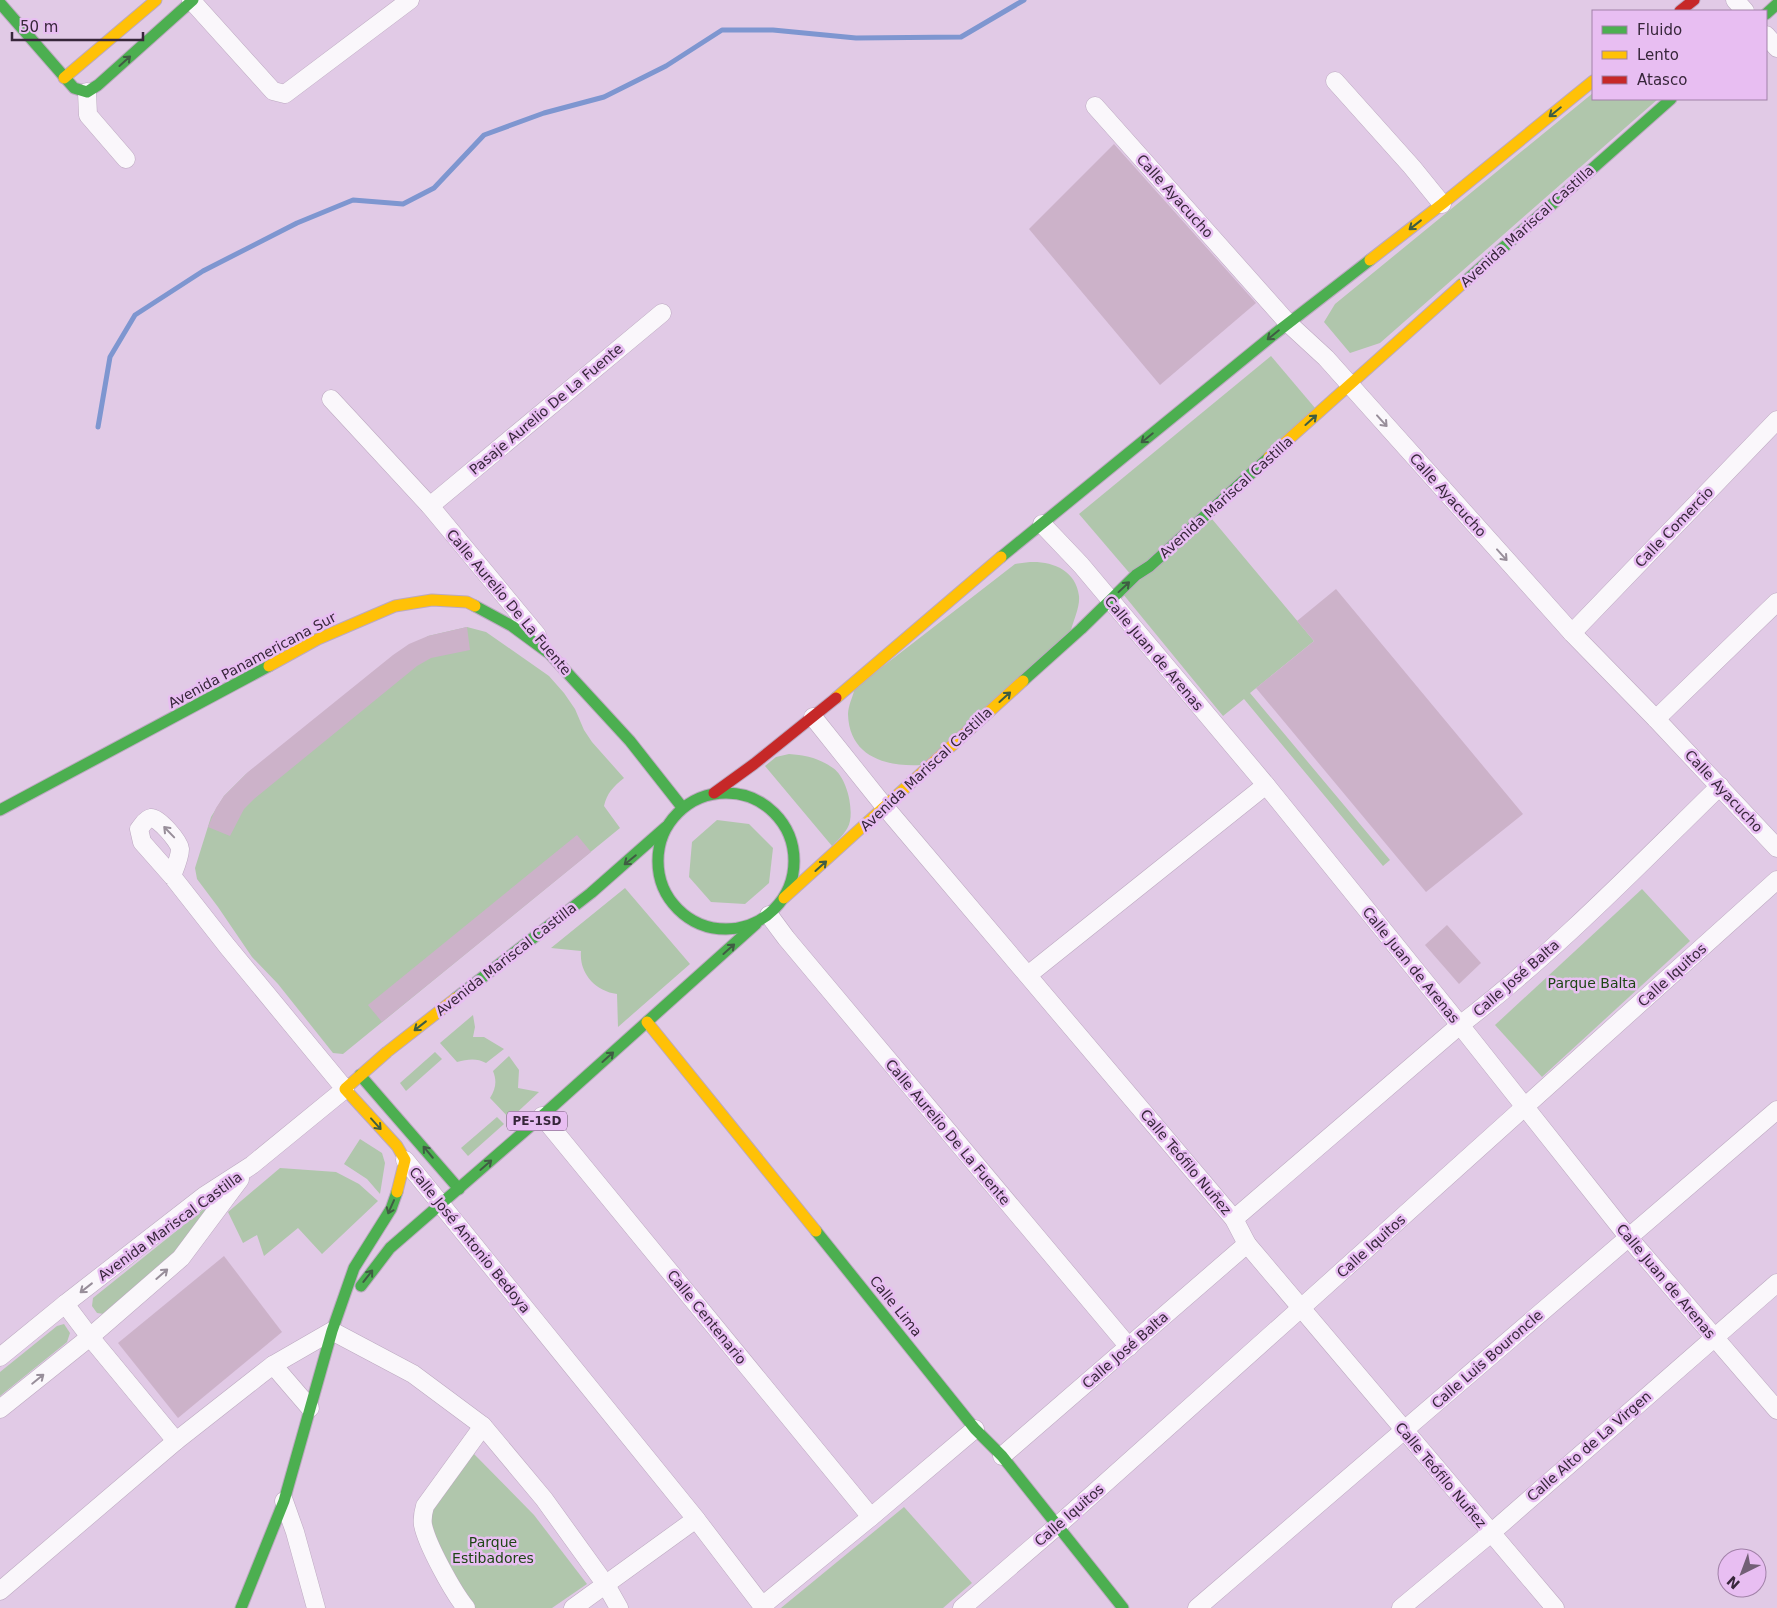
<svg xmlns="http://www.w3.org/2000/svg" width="1777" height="1608" font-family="'DejaVu Sans',sans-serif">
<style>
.green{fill:#b0c6ac}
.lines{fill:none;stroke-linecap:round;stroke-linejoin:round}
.stream{stroke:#7e96d0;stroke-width:5}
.building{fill:#ccb2c9}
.street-casing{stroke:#bca9c0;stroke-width:19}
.fast-casing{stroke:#bca9c0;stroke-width:13}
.slow-casing{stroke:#bca9c0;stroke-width:13}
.jam-casing{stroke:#bca9c0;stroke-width:13}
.street{stroke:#faf7fb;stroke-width:18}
.fast{stroke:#4caf50;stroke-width:11}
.slow{stroke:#ffc107;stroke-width:11}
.jam{stroke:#c62828;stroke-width:11}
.oneway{stroke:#3f5d43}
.oneway2{stroke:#988e9a}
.labels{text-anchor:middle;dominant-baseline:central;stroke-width:5;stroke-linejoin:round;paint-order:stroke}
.shield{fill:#e8bef2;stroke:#6c5471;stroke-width:1}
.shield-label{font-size:12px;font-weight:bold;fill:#37263a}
.street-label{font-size:14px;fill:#37263a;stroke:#e8bef2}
.park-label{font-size:14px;fill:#1d4614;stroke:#e8bef2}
</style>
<rect width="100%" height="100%" fill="#e1cae6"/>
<g class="green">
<path d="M1593 93V99H1658L1380 343 1350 353 1324 322 1335 304Z"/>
<path d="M1271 356 1315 408 1132 576 1079 514Z"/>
<path d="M1212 519 1314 641 1250 693 1390 860 1383 866 1244 699 1223 716 1123 594Z"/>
<path d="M1030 562C1052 561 1076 570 1079 596 1080 607 1074 619 1071 630L921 765C885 767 849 756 848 714 848 706 853 696 855 688L1015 564Z"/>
<path d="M467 627 486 632 549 676 564 693 575 709 584 730 592 742 624 778C613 787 607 793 604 806L620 828 343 1054 333 1053 278 984 252 957 218 907 197 879 195 868 211 817 224 796 246 774 428 636Z"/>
<path d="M789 754C805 755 819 758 833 768 846 777 853 805 850 821 848 831 839 839 832 846L765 766 776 757Z"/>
<path d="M717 820 749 824 773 848 769 883 745 904 711 902 689 877 692 842Z"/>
<path d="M625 888 690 964 618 1027 617 994C595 991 579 973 581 951L551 948Z"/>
<path d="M1642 889 1690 941 1542 1077 1495 1025Z"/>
<path d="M473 1015 475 1027 473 1037H484L504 1049 486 1063C477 1058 468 1059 457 1062L440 1043Z"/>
<path d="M435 1052 442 1059 406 1091 400 1083Z"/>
<path d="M509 1056 519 1070 518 1088 539 1092 510 1119 490 1098C496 1088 497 1081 493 1071Z"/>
<path d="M497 1117 504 1124 468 1156 461 1148Z"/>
<path d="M360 1139 382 1153 385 1163 380 1194 367 1179 344 1164Z"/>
<path d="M280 1168 336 1172 359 1184 378 1201 322 1254 298 1228 264 1256 257 1235 243 1243 228 1212Z"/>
<path d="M210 1204 176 1253 104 1314 97 1313 92 1306 93 1298Z"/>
<path d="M64 1324 70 1333 67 1342 0 1396V1372L57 1326Z"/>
<path d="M473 1453 534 1515 587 1584 552 1608H467L424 1515Z"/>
<path d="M904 1507 972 1583 943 1608H781Z"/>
</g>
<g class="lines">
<path class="stream" d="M98 427 110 357 135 315 203 271 297 223 353 200 403 204 434 188 484 135 544 113 604 97 666 66 722 30H773L856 38 961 37 1024 0"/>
</g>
<g class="building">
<path d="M1114 144 1256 303 1160 385 1029 229Z"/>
<path d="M1336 589 1523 814 1426 892 1256 688 1314 641 1297 621Z"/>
<path d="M467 627 470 650 431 658 417 666 254 799 244 809 230 836 208 827 216 808 224 796 248 772 393 655 409 644 428 636Z"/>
<path d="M577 835 591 852 382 1022 368 1005Z"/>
<path d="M1447 925 1481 963 1459 984 1425 945Z"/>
<path d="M224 1256 282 1332 178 1418 118 1343Z"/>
</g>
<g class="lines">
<defs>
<g id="street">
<path d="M191 0 273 91 285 94 410 0"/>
<path d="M1735 0 1745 11"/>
<path d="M1766 35 1777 48"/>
<path d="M1335 81 1412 167 1442 204"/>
<path d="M87 92 88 115 126 159"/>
<path d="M1095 106 1288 323 1326 358 1572 633 1656 719 1777 848"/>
<path d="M331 399 430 506 537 635"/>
<path d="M430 506 662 313"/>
<path d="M1042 524 1081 565 1266 785 1460 1025 1629 1238 1777 1410"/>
<path d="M1572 633 1777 420"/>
<path d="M813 717 885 807 1234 1219 1247 1244 1555 1608"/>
<path d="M1656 719 1777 602"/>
<path d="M769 915 786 938 1129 1347"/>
<path d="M1028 975 1266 785"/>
<path d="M542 1116 871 1517"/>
<path d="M405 1160 696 1519 764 1608"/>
<path d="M1234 1219 1460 1025C1553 954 1636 868 1720 786"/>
<path d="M65 1304 90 1337 176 1441"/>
<path d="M0 1357 65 1304 204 1196 252 1165 345 1089 227 946 172 876 142 842 139 829C142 826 145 819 151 818 158 817 179 841 180 849 180 857 175 868 172 876"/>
<path d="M273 1365 310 1408"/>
<path d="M0 1409 90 1337 181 1258 240 1179"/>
<path d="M1002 1456 1247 1244"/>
<path d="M284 1501 295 1532 316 1608"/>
<path d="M0 1591 176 1441 260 1375 273 1365 332 1331 413 1374 483 1426 544 1499 606 1585 619 1608"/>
<path d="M762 1606 871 1517 975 1429"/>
<path d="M466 1608C453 1592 427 1545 423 1525 422 1519 423 1513 425 1506L483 1426"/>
<path d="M573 1608 696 1519"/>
<path d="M962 1608 1056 1527 1301 1308 1777 880"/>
<path d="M1197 1608 1777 1110"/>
<path d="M1401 1608 1491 1533 1777 1283"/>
</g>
<g id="fast">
<path d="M0 3 74 88 87 92 98 85 193 0"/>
<path d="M1766 14 1777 4"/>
<path d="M1461 285 1671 99"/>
<path d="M1001 557 1272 336 1370 260"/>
<path d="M475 606 512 626 550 654 630 741 682 807"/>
<path d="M1023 681 1081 629 1136 575 1150 566 1269 457"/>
<circle cx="726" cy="861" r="68"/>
<path d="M0 810 269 666"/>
<path d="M456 998 591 893 666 827"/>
<path d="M360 1075 459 1189"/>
<path d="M816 1231 975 1429 1002 1456 1123 1608"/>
<path d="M361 1286 390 1248 542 1116 756 924"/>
<path d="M241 1608 284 1501 332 1331 354 1268 391 1209 397 1192"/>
</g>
<g id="slow">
<path d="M64 78 156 0"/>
<path d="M1370 260 1442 204 1593 81"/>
<path d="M1269 457 1461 285"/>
<path d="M269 666 318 639 395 606 432 600 467 602 475 606"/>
<path d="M836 698 1001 557"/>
<path d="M784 898 1023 681"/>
<path d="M647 1022 816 1231"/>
<path d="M397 1192 405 1160 397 1146 345 1089 387 1052 456 998"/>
</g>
<g id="jam">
<path d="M1680 11 1694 0"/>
<path d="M714 793 754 764 836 698"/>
</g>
</defs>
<use href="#street" class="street-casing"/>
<use href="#fast" class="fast-casing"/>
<use href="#slow" class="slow-casing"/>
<use href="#jam" class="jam-casing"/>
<use href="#street" class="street"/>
<use href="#fast" class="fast"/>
<use href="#slow" class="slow"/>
<use href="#jam" class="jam"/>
</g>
<defs><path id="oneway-shaft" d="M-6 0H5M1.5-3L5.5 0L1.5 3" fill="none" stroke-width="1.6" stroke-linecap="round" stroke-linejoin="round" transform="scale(1.25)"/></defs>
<g class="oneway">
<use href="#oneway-shaft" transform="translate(125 61) rotate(-42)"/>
<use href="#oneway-shaft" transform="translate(1555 112) rotate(141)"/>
<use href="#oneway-shaft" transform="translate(1415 225) rotate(142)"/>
<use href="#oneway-shaft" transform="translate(1273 335) rotate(141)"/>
<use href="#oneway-shaft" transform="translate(1311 420) rotate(-42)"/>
<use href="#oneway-shaft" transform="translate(1147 438) rotate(141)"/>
<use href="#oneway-shaft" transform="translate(1124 587) rotate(-43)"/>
<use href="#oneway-shaft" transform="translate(1005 697) rotate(-42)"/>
<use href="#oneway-shaft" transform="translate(630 860) rotate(141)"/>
<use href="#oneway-shaft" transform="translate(821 866) rotate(-42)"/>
<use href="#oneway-shaft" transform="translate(729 949) rotate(-42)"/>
<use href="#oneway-shaft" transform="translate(420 1026) rotate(142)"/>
<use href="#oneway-shaft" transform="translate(608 1057) rotate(-42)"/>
<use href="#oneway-shaft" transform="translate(376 1124) rotate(48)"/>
<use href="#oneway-shaft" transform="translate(428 1152) rotate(-130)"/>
<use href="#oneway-shaft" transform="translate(486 1165) rotate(-41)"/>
<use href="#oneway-shaft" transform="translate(391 1207) rotate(114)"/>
<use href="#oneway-shaft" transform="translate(368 1276) rotate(-52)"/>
</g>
<g class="oneway2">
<use href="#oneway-shaft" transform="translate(1382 421) rotate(48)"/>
<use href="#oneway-shaft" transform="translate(1502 555) rotate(48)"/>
<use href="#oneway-shaft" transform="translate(169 832) rotate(-134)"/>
<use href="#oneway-shaft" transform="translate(162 1274) rotate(-41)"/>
<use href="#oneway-shaft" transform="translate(86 1288) rotate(142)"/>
<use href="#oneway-shaft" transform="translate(38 1379) rotate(-39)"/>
</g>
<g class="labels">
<rect class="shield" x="507" y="1111.5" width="60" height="19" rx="4"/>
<g class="shield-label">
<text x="537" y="1121">PE-1SD</text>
</g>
<g class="street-label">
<text transform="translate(1175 196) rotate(48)">Calle Ayacucho</text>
<text transform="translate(1527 226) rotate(-42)">Avenida Mariscal Castilla</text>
<text transform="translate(546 409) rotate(-40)">Pasaje Aurelio De La Fuente</text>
<text transform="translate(1448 495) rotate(48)">Calle Ayacucho</text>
<text transform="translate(1226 497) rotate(-42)">Avenida Mariscal Castilla</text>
<text transform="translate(1674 527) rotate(-46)">Calle Comercio</text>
<text transform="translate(509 602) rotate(50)">Calle Aurelio De La Fuente</text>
<text transform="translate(1154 653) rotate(50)">Calle Juan de Arenas</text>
<text transform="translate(252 660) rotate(-28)">Avenida Panamericana Sur</text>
<text transform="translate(926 769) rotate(-43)">Avenida Mariscal Castilla</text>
<text transform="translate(1724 791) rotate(47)">Calle Ayacucho</text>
<text transform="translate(506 959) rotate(-38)">Avenida Mariscal Castilla</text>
<text transform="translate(1411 965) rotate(51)">Calle Juan de Arenas</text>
<text transform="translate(1672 975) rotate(-42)">Calle Iquitos</text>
<text transform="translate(1516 978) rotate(-41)">Calle José Balta</text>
<text transform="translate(948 1132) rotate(50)">Calle Aurelio De La Fuente</text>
<text transform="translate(1186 1162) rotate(50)">Calle Teófilo Nuñez</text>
<text transform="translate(170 1226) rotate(-36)">Avenida Mariscal Castilla</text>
<text transform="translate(470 1240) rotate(51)">Calle José Antonio Bedoya</text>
<text transform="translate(1371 1246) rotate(-42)">Calle Iquitos</text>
<text transform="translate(1666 1281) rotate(50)">Calle Juan de Arenas</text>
<text transform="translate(896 1306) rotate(51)">Calle Lima</text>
<text transform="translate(707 1317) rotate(51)">Calle Centenario</text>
<text transform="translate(1125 1350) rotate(-41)">Calle José Balta</text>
<text transform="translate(1487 1359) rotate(-41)">Calle Luis Bouroncle</text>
<text transform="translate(1589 1446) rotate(-41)">Calle Alto de La Virgen</text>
<text transform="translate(1441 1475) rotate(50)">Calle Teófilo Nuñez</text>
<text transform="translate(1069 1515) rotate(-41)">Calle Iquitos</text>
</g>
<g class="park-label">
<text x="1592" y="983">Parque Balta</text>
<text x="493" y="1542">Parque<tspan x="493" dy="16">Estibadores</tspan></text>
</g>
</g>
<rect x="1592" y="10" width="175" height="90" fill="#e8bef2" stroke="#a181a8"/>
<rect x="1602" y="26" width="25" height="8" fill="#4caf50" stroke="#a181a8"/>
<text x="1637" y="35" font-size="15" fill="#37263a">Fluido</text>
<rect x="1602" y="51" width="25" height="8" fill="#ffc107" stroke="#a181a8"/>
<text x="1637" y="60" font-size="15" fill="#37263a">Lento</text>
<rect x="1602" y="76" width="25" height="8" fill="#c62828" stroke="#a181a8"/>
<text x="1637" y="85" font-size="15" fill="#37263a">Atasco</text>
<g transform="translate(1742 1573) rotate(222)"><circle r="24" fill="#e8bef2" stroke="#a181a8"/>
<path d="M0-4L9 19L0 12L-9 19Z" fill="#725f76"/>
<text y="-8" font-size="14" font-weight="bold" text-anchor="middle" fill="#37263a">N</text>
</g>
<path d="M12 32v8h131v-8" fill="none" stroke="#37263a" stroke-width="2.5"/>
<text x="20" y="32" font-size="15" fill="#37263a" stroke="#e8bef2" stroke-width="4" paint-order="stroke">50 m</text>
</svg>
